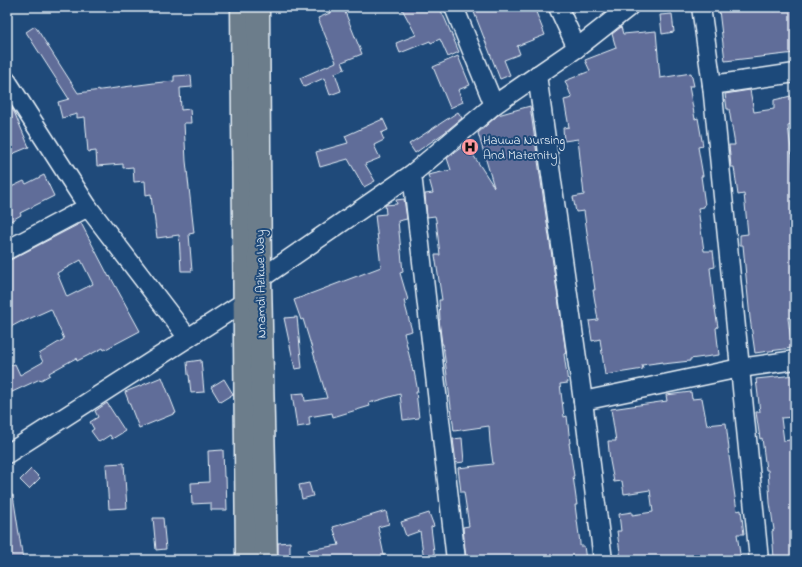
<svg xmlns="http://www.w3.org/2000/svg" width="802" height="567" font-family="'Indie Flower',sans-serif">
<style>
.building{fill:#616d99;stroke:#e8f1f8;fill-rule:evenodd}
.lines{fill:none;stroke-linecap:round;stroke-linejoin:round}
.minor-casing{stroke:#e8f1f8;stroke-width:21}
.highway-casing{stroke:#e8f1f8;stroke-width:25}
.minor{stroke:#1f4a7a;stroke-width:18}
.highway{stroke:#6c7d8b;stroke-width:22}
.labels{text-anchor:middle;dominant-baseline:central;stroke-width:4;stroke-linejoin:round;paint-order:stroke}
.poi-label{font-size:13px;fill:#e8f1f8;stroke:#1f4a7a;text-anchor:start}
.street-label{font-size:13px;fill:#e8f1f8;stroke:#1f4a7a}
</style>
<rect width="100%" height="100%" fill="#1f4a7a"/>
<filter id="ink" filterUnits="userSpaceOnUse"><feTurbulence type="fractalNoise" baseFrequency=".025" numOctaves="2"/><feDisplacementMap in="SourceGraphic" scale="8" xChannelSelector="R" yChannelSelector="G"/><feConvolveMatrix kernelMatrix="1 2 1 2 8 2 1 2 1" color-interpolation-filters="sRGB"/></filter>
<g filter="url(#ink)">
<g class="building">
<path d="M327 7H343L362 54 342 62 345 69 335 73 341 91 330 95 324 78 304 87 300 78 336 62 318 18 330 13Z"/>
<path d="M401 7H439L445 19 459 52 448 57 440 39 431 43 430 41 400 53 396 43 416 35Z"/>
<path d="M472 7H534L545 35 517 46 520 54 504 60 510 75 500 79Z"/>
<path d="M744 7H773L774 11 795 7V53L725 61 719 10Z"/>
<path d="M672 14 674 32 662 34 660 15Z"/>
<path d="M35 26 78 93 154 83 174 81V76L191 75 192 87 180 88 181 110 190 109 191 123H184L186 161 194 233 189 234 192 271H181L179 235 157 238 154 214H153L151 194 146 195 145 181 134 182 133 167 123 168V164L97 166 96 151 88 152 85 117 77 118V114L62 118 58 102 69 99 26 32Z"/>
<path d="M621 27 623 34 656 31 660 78 691 73 694 86H689L695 119 698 118 703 146 698 147 703 176H701L705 205 704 206V207L698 208 704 251H713L715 267 710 268 714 303 718 327 716 328 719 355 690 359V361L663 364V362L642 365 643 369 605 375 600 339 592 341 589 321 598 320 593 290H595L584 211 576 212 573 197 584 195 578 139 564 141 563 128 569 127 564 100 572 98 565 81 590 71 585 60 616 48 612 34Z"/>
<path d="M458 56 470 85 458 90 463 102 450 108 433 67Z"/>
<path d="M750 90 754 112 774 109V100L795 95V124L788 126 792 157 795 188V189H794L795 200V317L788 318 792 348 755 353 750 318 743 245H740V235L748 234 744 194 738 195 734 167H731L729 145H735L729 109H727L725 94Z"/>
<path d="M7 100 15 114 29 147 12 154 7 141Z"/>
<path d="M530 106 566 353 564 354 568 383 560 384 564 417 567 416 570 443H569L574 476H573L577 505H575L580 543V546H584L586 560H466L463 527 469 526 464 492H461L458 468 493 464 490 442 489 426 454 431 443 344H442L439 320H440L439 300H442L435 255H440L436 220 435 216 427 217 425 194 433 193 428 175 451 170 447 158 466 144 494 187 478 133 498 115Z"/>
<path d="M458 112 462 118 444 133 415 153 409 144Z"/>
<path d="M383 119 388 130 381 133 384 140 374 145 380 158 365 164 375 181 364 187 348 159 320 167 316 152 348 143 345 136Z"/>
<path d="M44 175 54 196 20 213 21 215 7 223V189L24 181 26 184Z"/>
<path d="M404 199 407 219 398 221 403 272 400 273 408 300 404 301 412 331 404 333 413 372 414 371 418 392H416L419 418 403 420 400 394 369 403 370 406 333 417 332 413 309 417 310 425 297 427 292 394 304 393 305 401 327 398 303 319 301 320 294 300 381 267 375 215 386 214 385 205 397 204 396 200Z"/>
<path d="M81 223 109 277 110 276 140 331 104 350 103 348 77 361 76 358 49 373 50 375 41 380 40 379 10 393 7 383V367L15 364 20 375 43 362 39 354 64 339 51 309 22 322V321L7 329V260L12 259ZM81 260 93 284 67 297 57 273Z"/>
<path d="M297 317 302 368 295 369 284 318Z"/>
<path d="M201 360 204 392 191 393 189 375H188L187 362Z"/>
<path d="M795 375V417L781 418 784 441 795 439V556L774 558 772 531 774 530 770 503 768 470H766L762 438 760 439 756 412H760L756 379Z"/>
<path d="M162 377 176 413 139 428 125 392Z"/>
<path d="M224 379 233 394 220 402 211 387Z"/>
<path d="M691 392 692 399 702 398 707 425 726 423 729 449H728L737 511 741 510 744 534H737L741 560H621L617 531H621L619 514 632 512V515L653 512 650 490 624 494 622 481 614 482 610 461 608 441H616L611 409 667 401 666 395Z"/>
<path d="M107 403 125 431 112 439 110 435 99 442 91 431 94 429 90 422 98 417 95 411Z"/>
<path d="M462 438 464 462 456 463 453 439Z"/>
<path d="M223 450 224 477H226L227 510H211V503L192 504 191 483 209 482 208 451Z"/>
<path d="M124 463 127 508 109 509 106 464Z"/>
<path d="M31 469 40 478 29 489 20 480Z"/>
<path d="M309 483 313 496 302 499 299 485Z"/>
<path d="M13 495 23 560H7V496Z"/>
<path d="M386 511 389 524 378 527 385 560H310L308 550 339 545 333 527Z"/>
<path d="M429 513 434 526 431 527 435 560H424L420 531 406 536 401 522Z"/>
<path d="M153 518H163L166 549 156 550Z"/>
<path d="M290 542V556H278V543Z"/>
</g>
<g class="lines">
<defs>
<g id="minor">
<path d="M454 7 494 105"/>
<path d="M558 7 577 48"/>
<path d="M701 7 712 85 759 560"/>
<path d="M537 75 583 401 603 560"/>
<path d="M7 81 88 207 188 338"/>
<path d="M712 85 795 73"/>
<path d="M412 174 456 560"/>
<path d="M7 250 88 207"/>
<path d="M260 279 412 174 494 105 577 48 629 7"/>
<path d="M583 401 740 368 795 360"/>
<path d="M7 454 244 302"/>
</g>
<g id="highway">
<path d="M242 7 247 560"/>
<path d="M258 7 260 279 266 560"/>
</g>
</defs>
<use href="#minor" class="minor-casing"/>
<use href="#highway" class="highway-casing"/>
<use href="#minor" class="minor"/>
<use href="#highway" class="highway"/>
</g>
</g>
<defs>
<symbol id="hospital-disc" viewBox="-11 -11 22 22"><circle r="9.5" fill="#ff9aa2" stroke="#1f4a7a"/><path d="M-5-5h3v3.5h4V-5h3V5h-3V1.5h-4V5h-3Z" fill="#111"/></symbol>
</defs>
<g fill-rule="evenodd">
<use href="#hospital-disc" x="460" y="137" width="20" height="20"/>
</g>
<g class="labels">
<g class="poi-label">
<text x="483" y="140">Hauwa Nursing<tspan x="483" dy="15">And Maternity</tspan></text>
</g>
<g class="street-label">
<text transform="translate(261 284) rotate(-91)">Nnamdi Azikwe Way</text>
</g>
</g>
<rect width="802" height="567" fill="none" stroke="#1f4a7a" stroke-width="24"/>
<rect x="12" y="12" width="778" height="543" fill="none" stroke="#e8f1f8" stroke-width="1.5" filter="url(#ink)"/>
</svg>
